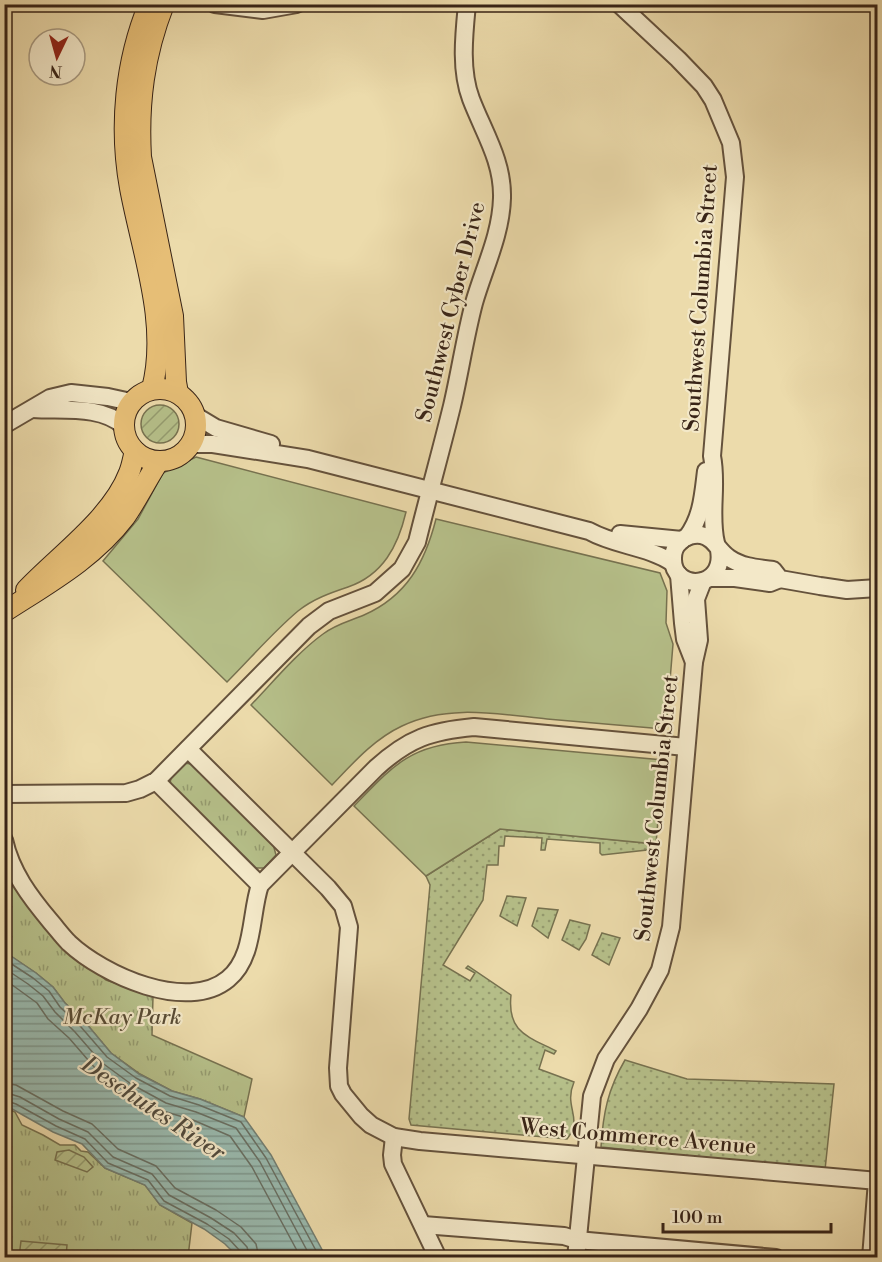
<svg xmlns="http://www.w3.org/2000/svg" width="882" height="1262" font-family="'Libre Bodoni',serif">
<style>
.grass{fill:url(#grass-dots);stroke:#777250;stroke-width:1.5}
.park{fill:url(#park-tufts);stroke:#777250;stroke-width:1.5}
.garden{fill:url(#garden-furrows);stroke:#777250;stroke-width:1.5}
.pitch{fill:#b6c08a;stroke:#777250;stroke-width:1.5}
.water{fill:url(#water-rules);stroke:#727e72;stroke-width:1.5}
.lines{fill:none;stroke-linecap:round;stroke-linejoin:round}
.shore{stroke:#686f63;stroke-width:1.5}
.minor-casing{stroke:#65523c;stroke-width:20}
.major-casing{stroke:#382417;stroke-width:22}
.minor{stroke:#f3e8c8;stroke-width:16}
.major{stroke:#e6be76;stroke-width:20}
.labels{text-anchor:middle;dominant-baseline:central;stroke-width:4.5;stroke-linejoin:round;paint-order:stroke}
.street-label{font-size:22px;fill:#382417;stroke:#f3e8c8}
.park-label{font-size:22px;font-style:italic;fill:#584b34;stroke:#f3e8c8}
.water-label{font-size:24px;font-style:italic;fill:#504a3d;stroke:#f3e8c8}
</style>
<defs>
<pattern id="grass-dots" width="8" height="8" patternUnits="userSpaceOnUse" patternTransform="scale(1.5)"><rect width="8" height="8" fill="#b6c08a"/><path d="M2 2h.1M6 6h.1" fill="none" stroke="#959c70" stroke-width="1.8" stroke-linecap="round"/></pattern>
<pattern id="park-tufts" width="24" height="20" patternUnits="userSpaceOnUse" patternTransform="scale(1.5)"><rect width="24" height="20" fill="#b6c08a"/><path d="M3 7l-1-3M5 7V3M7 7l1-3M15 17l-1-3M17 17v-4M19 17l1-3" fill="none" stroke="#959c70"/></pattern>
<pattern id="garden-furrows" width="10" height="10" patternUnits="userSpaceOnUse" patternTransform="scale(1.5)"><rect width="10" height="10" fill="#b6c08a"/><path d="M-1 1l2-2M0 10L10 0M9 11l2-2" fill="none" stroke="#959c70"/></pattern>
<pattern id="water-rules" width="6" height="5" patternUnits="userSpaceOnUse" patternTransform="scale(1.5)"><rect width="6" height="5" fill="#99baaf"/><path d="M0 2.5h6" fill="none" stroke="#7e978d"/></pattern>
</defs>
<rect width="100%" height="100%" fill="#ecdbab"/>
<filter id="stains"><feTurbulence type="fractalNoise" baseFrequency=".00333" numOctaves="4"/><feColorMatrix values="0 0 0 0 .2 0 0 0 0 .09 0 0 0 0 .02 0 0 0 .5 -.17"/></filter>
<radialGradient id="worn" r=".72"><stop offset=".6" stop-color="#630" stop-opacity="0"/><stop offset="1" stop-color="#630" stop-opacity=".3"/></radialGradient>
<g class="grass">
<path d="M500 829 656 844V849L602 855 600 853V843L547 839 545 850H541L542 838 505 836 504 846H499L498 865H487L483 900 443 965 470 981 475 973 466 968 468 966 511 995C507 1032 527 1036 556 1051L554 1054 545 1050 539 1069 574 1082C563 1108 584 1117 567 1139L411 1125 409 1119 430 885 426 876Z"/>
<path d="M507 896 526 898 517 926 500 916Z"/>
<path d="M538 908 558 910 548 938 532 926Z"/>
<path d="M570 920 590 925 586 939 579 950 562 940Z"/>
<path d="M602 933 620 938 609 965 592 955Z"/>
<path d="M625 1060 687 1079 834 1084 825 1170 601 1147C603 1113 608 1089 625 1060Z"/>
</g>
<g class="park">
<path d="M184 763 191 764 273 844 276 855 264 868H254L170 786 171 776Z"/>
<path d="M4 876 71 952 106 980 153 996 152 1035 252 1079 244 1117 200 1099 172 1091 140 1074 111 1053 85 1022 65 1003 53 987 36 973 5 952Z"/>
<path d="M4 1107 15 1112 22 1125 43 1135 60 1145H75L81 1151 88 1152 105 1168 145 1185 160 1205 192 1223 188 1257H5Z"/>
</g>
<g class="garden">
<circle cx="160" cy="424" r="19"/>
<path d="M69 1150 84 1157 93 1167 87 1172 55 1160 57 1152Z"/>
<path d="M21 1241 67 1245 66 1257H19Z"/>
</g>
<g class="pitch">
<path d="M196 457 406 512C398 546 383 575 348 587 330 593 313 599 298 611 273 632 250 659 227 682L103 561 138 519 163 473Z"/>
<path d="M436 519 660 573 667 591 666 623 673 644 666 729C626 726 586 722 547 719 498 714 447 704 402 726 374 739 353 763 332 785L251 705C273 682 297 653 323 634 336 624 350 621 364 615 407 596 425 562 436 519Z"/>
<path d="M466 742 663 760 656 844 500 829 426 876 354 806C391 768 409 745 466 742Z"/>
</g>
<path class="water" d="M5 952 36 973 53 987 65 1003 85 1022 111 1053 139 1074 172 1091 200 1099 244 1117 271 1155 326 1257H238L225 1244 204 1229 160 1205 145 1185 105 1168 82 1144 53 1132 5 1105Z"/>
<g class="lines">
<g class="shore">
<path d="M4 959 33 978 49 991 60 1007 81 1027 107 1057 136 1078 170 1096 199 1105 241 1122 266 1158 320 1258"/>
<path d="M4 968 28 984 43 996 55 1012 75 1032 101 1062 131 1084 166 1103 196 1112 236 1128 260 1162 311 1258"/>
<path d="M4 979 37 1003 48 1019 69 1038 95 1068 126 1092 163 1111 193 1120 230 1136 252 1167 301 1258"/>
<path d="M4 1083 16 1085 63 1111 92 1124 118 1149 156 1166 175 1188 216 1210 241 1227 256 1244 259 1258"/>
<path d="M4 1092 20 1097 59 1119 88 1132 113 1157 152 1174 169 1195 211 1218 234 1233 247 1247 250 1258"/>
<path d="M4 1100 16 1104 56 1126 85 1139 108 1163 148 1180 164 1201 207 1224 229 1239 241 1252 242 1258"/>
</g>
<defs>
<g id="minor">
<path d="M215 4 263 10 297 4"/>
<path d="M619 4 678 59 704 86 713 100 731 143 735 177 712 456C718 485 709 515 716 543"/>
<path d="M33 409C63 411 101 405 124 426"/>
<path d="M196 416 216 428 271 444"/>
<path d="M4 425 50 398 71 393 108 397 131 402"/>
<path d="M191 444H213L308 459 589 531C616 546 647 546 673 563"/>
<path d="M620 534 682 540"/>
<path d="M687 537C702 517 703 495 706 471"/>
<path d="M719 550C726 590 672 592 673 558 673 552 675 546 680 542 685 536 694 534 701 535 715 538 718 551 729 558 742 567 757 568 773 570L780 579 820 586 847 590 878 588"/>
<path d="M679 575 683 623 685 639 694 662"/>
<path d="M710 578H735L770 583 780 579"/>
<path d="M188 749 328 888 343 906 349 927 338 1068 339 1086 343 1094 361 1116 371 1125 394 1137 420 1141 878 1181"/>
<path d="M156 781 260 885"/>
<path d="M4 794 126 793 140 789 156 781 309 626 329 611 375 593 402 569 417 542C428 497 441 451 452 406 460 372 465 337 474 303 484 268 501 235 502 198 503 161 484 133 471 99 460 70 464 35 467 4"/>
<path d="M4 840C11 872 30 897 51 922 57 929 63 937 69 943 103 975 187 1013 228 979 255 957 250 914 260 885L376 768C409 738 431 731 474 727L686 747"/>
<path d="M394 1137 392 1155 393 1164 438 1258"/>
<path d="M423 1225 564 1236 577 1240 776 1258"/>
<path d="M576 1258 592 1096 606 1059 639 1009 660 970 671 927 694 662 699 640 696 599 703 581"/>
<path d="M871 1258 877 1181"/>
</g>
<g id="major">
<path d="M149 4C125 62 119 127 130 188 142 253 169 323 152 389"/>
<path d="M164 4C144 55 138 103 141 157L173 316 176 382 178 393"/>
<circle cx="160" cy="425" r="36"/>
<path d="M26 590C58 556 112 518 129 473 132 466 133 458 135 451"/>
<path d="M4 612C47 584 93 559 125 517 137 500 147 479 159 461"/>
</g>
</defs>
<use href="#minor" class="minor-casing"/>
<use href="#major" class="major-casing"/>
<use href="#minor" class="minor"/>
<use href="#major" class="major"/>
</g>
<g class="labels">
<g class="street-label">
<text transform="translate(701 298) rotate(-86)">Southwest Columbia Street</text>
<text transform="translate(451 312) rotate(-76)">Southwest Cyber Drive</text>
<text transform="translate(657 808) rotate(-84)">Southwest Columbia Street</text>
<text transform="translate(638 1137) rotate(5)">West Commerce Avenue</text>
</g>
<g class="park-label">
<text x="122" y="1017">McKay Park</text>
</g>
<g class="water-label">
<text transform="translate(153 1109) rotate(34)">Deschutes River</text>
</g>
</g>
<rect width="882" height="1262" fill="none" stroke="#ecdbab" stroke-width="24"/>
<rect x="6" y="6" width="870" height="1250" fill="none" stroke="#382417" stroke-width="3"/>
<rect x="12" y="12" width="858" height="1238" fill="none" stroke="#382417" stroke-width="1.5"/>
<g transform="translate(57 57) rotate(185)"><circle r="28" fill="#f3e8c8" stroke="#a89a81" stroke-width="1.5"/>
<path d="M0-4.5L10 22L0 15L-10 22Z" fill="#8f2418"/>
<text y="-9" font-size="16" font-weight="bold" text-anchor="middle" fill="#382417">N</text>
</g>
<path d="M663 1223v9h168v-9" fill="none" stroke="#382417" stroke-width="3"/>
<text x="672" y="1223" font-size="18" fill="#382417" stroke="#f3e8c8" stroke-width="4.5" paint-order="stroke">100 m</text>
<rect width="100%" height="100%" filter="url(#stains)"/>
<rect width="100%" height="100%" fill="url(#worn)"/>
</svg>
